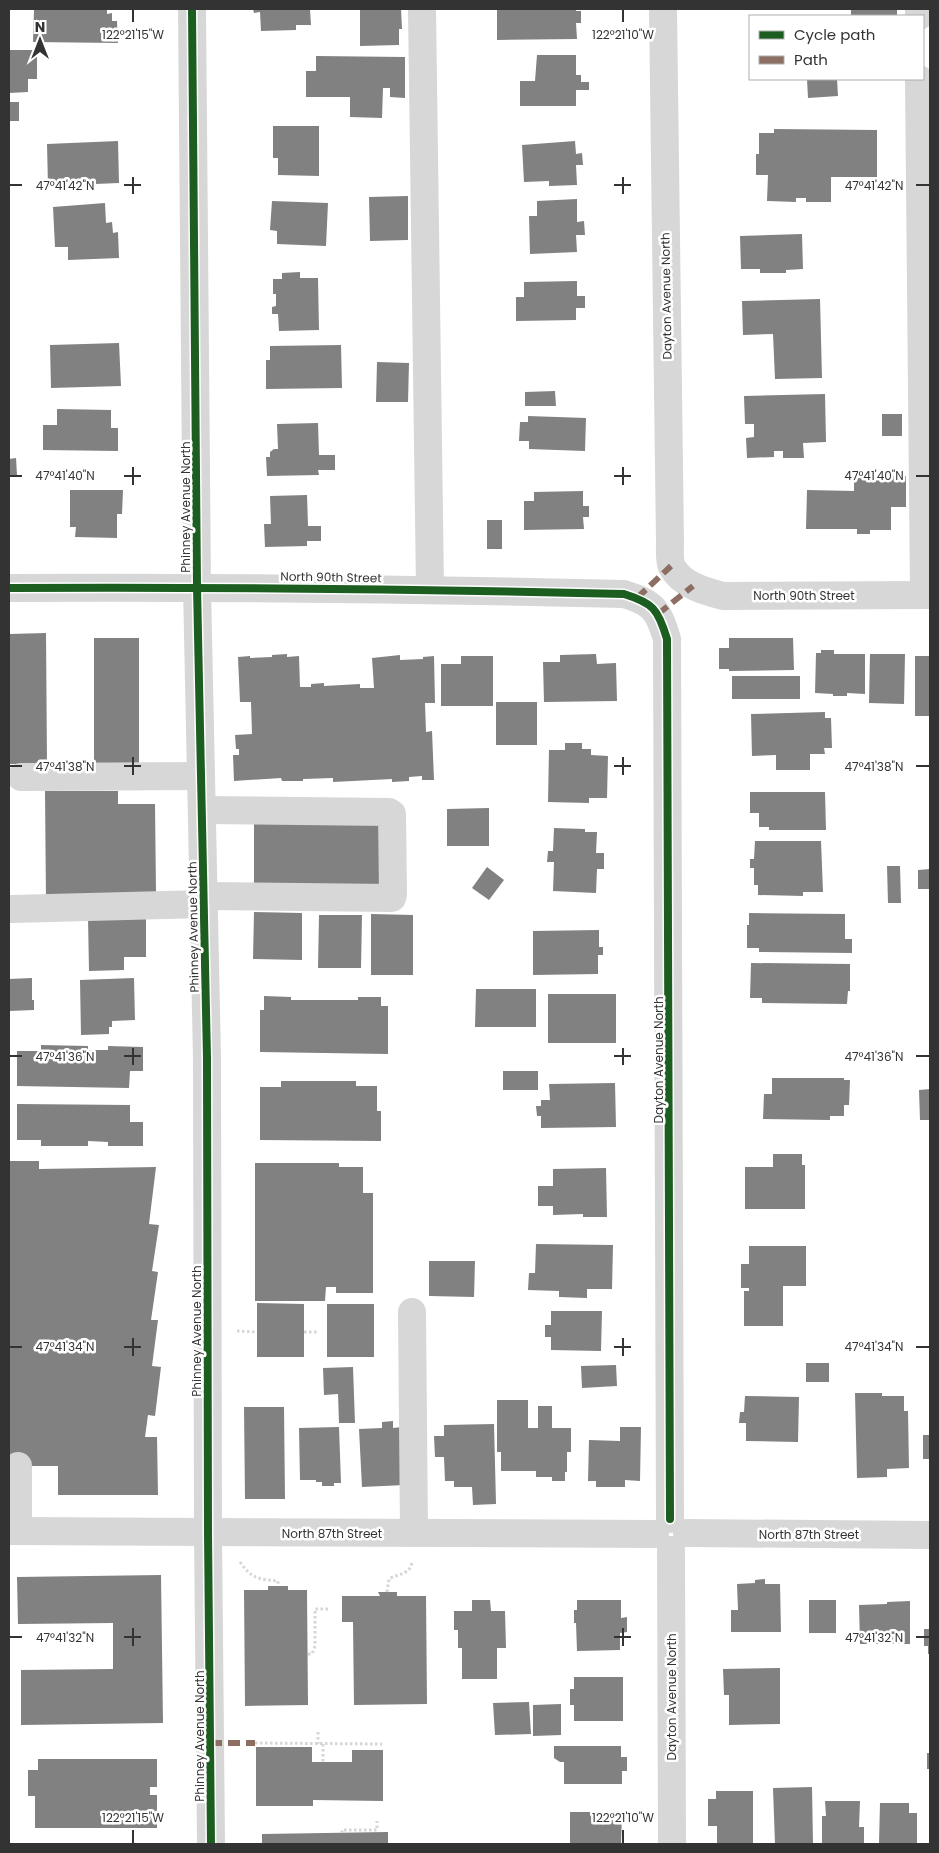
<svg xmlns="http://www.w3.org/2000/svg" width="939" height="1853" font-family="Poppins,sans-serif">
<style>
.building{fill:#818181}
.lines{fill:none;stroke-linecap:round;stroke-linejoin:round}
.path{stroke:#d6d6d6;stroke-width:3;stroke-dasharray:2.5 2.5;stroke-linecap:butt}
.minor{stroke:#d7d7d7;stroke-width:28}
.quiet{stroke:#8d6e63;stroke-width:6;stroke-dasharray:12 6;stroke-linecap:butt}
.cycleway-casing{stroke:#fff;stroke-width:11}
.cycleway{stroke:#1b5e20;stroke-width:8}
.ticks{fill:none;stroke:#333;stroke-width:2}
.labels{text-anchor:middle;dominant-baseline:central;stroke-width:5;stroke-linejoin:round;paint-order:stroke}
.street-label{font-size:12px;fill:#333;stroke:#fff}
.ticks-label{font-size:12px;text-anchor:middle;fill:#333;stroke:#fff;stroke-width:5;stroke-linejoin:round;paint-order:stroke}
</style>
<rect width="100%" height="100%" fill="#fff"/>
<g class="building">
<path d="M107 9V14L112 13V21H117L118 43 33 42 34 10Z"/>
<path d="M253 9H310L311 25H296V30L261 31 260 12 254 13Z"/>
<path d="M401 9 402 29H399V45L360 46V10Z"/>
<path d="M497 9H576V11H581V23H576L577 39 497 40Z"/>
<rect x="851" y="9" width="46" height="7"/>
<path d="M9 50H37V79H28V92L9 93Z"/>
<path d="M537 55H576V75H581V82H589V90H576V106H520V81H535Z"/>
<path d="M316 56 405 57V98L390 97V88H383L382 118 350 117V97H306V71H316Z"/>
<path d="M807 79H837L838 96 808 98Z"/>
<rect x="9" y="102" width="10" height="19"/>
<path d="M273 126H319V176L278 175V158H273Z"/>
<path d="M774 129 877 130V177H831V202H806V198H796V202L767 201 768 175H756V154H759V133H774Z"/>
<path d="M118 141 119 183 48 186 47 144Z"/>
<path d="M575 141 576 154 582 153 583 165H576L577 185 549 186V181L524 182 522 145Z"/>
<path d="M408 196V240L370 241 369 197Z"/>
<path d="M577 199V222L584 221 585 235H576L577 252 530 254 529 216H537V201Z"/>
<path d="M272 201 328 203 326 246 277 244V231L270 230Z"/>
<path d="M105 203 106 223 112 222 113 233 118 232 119 258 68 260V247H55L53 207Z"/>
<path d="M802 234 803 269 786 270V273H760V269H741L740 236Z"/>
<path d="M300 272V278H318L319 330 279 331 278 314H272V307L276 306V294H273V279H282V273Z"/>
<path d="M577 281V296H585V308H576V320L516 321V297H524V282Z"/>
<path d="M820 299 822 378 775 379 773 334 743 335 742 301Z"/>
<path d="M119 343 121 386 51 388 50 345Z"/>
<path d="M341 345 342 388 266 389V360H270V346Z"/>
<path d="M377 362 409 363 408 402H376Z"/>
<path d="M555 391 556 406H525V392Z"/>
<path d="M825 394 826 442 803 443 804 458H783V451H774V457L747 458 746 438 754 437V424H745L744 396Z"/>
<path d="M57 409 111 410V428H118V451L43 450V425H57Z"/>
<rect x="882" y="414" width="20" height="22"/>
<path d="M528 416 586 418 585 451 529 449V441H519L520 422H528Z"/>
<path d="M318 423 319 455H335V470H318L319 475 267 476 266 457H270V452L274 449H278L277 424Z"/>
<path d="M16 458 17 475H9V459Z"/>
<path d="M884 475 906 476V507H891V530H870V534H857V529H806L807 490 854 491V478H884Z"/>
<path d="M70 490H123L122 514H117V538L75 537 76 527H70Z"/>
<path d="M583 491V506H589V517H583L584 529 524 530V501H534V492Z"/>
<path d="M307 495 308 526H321V541H307V546L265 547 264 524H271L270 496Z"/>
<rect x="487" y="520" width="15" height="29"/>
<path d="M46 633 47 764H9V634Z"/>
<rect x="94" y="638" width="45" height="130"/>
<path d="M729 638H793L794 670 729 671V669H719V648H729Z"/>
<path d="M821 650H834V654H865V694L847 693V696H833V694L815 693 816 653H821Z"/>
<path d="M287 654V657L299 656 300 687H311V684L324 683V686L360 684V688H374L372 658 400 655V660L423 659V657L434 656 435 703H425L426 732 432 731 434 780H422V776L409 777V781L392 782V779L333 782V778L303 779V781H282L281 778 234 781 233 755H239V749H236L235 735 252 734 251 702H240L238 657 250 656V658L272 657V655Z"/>
<path d="M596 654 597 664 616 663 617 701 544 702 543 662H560V655Z"/>
<path d="M870 654H905L904 704 869 703Z"/>
<path d="M461 656H493V706H441V664H461Z"/>
<rect x="915" y="656" width="15" height="60"/>
<rect x="732" y="676" width="68" height="23"/>
<rect x="496" y="702" width="41" height="43"/>
<path d="M825 712V718H831L832 748H824L825 754H810V770H776V755L752 756 751 714Z"/>
<path d="M565 743H582V749H591V755L608 756 607 798H589V803L548 802 549 750H565Z"/>
<path d="M45 791H118V804H155L156 893 46 902Z"/>
<path d="M750 792H825L826 830H769V827H759V813H750Z"/>
<path d="M489 808V846H447V809Z"/>
<rect x="254" y="824" width="128" height="67"/>
<path d="M554 828 585 829V832H597L596 853H604V869H597L596 893 553 891 554 862H547L548 851H553Z"/>
<path d="M755 841H821L823 892H803V896L758 895V885H754V868H750V859H754Z"/>
<path d="M887 866H900L901 903H888Z"/>
<path d="M487 867 504 880 489 900 472 888Z"/>
<path d="M930 869V889H918V870Z"/>
<path d="M254 912 302 913V960L253 959Z"/>
<path d="M749 913 845 914V939H852V953L759 952V948H747V925H749Z"/>
<path d="M371 914 413 915V975H371Z"/>
<path d="M319 915H362L361 968H318Z"/>
<path d="M146 916V957H124V970L89 971 88 918Z"/>
<path d="M599 930V947H603V955H598V974L533 975V931Z"/>
<path d="M751 963 850 964V991H848L847 1004 762 1003V998H750Z"/>
<path d="M32 978V1000H34V1010L9 1011V979Z"/>
<path d="M134 978 135 1020 112 1021V1027H109V1034L81 1035 80 980Z"/>
<path d="M476 989H536V1027H475Z"/>
<rect x="548" y="994" width="68" height="49"/>
<path d="M264 996 291 997V1000H358V997H381V1006H388V1054L260 1052V1010H264Z"/>
<path d="M41 1045 88 1046V1050H108V1046L143 1047V1071H130L129 1088 17 1086V1051H41Z"/>
<rect x="503" y="1071" width="35" height="19"/>
<path d="M772 1078H844V1080H850L849 1105H844V1116H830V1120L763 1119 764 1094H772Z"/>
<path d="M281 1081H356V1086H377V1111H381V1141L260 1140V1087H281Z"/>
<path d="M615 1083 616 1127 541 1128V1116H537L536 1106H541V1100H550L549 1084Z"/>
<path d="M930 1089V1120H920L919 1090Z"/>
<path d="M17 1104 130 1105V1122H143V1146H108V1142L88 1141V1146H41V1140H17Z"/>
<path d="M773 1154H802V1165H805V1209H745V1167H773Z"/>
<path d="M9 1161H39V1169L156 1167 149 1224 159 1225 152 1271 158 1272 151 1320H158L152 1366 161 1367 155 1416 148 1415 145 1437H157L158 1495H58V1466H9Z"/>
<path d="M255 1163H339V1167H363V1193H373V1293H336V1287H326L325 1301H255Z"/>
<path d="M606 1168 607 1217H583V1214L553 1215V1206H538V1186H553V1169Z"/>
<path d="M536 1244 613 1245 612 1289H587V1298L559 1297V1291L528 1290 529 1273H535Z"/>
<path d="M749 1246H806V1286H783V1326H744V1291H749V1288H741V1264H749Z"/>
<path d="M429 1261H475L474 1297 429 1296Z"/>
<path d="M257 1303 304 1304V1357H257Z"/>
<rect x="327" y="1304" width="47" height="53"/>
<path d="M551 1311H602L601 1351 551 1350V1337H545V1325H551Z"/>
<rect x="806" y="1363" width="23" height="19"/>
<path d="M616 1365 617 1386 582 1388 581 1366Z"/>
<path d="M353 1367 355 1423H339L338 1394 324 1395 323 1368Z"/>
<path d="M855 1393H882V1396H904V1411H908L909 1468 887 1469V1477L857 1478Z"/>
<path d="M745 1396 799 1397 798 1442 746 1441V1423H739L740 1412H744Z"/>
<path d="M497 1400H528V1428H538V1406H552V1428H571V1452H567V1472H565V1481H552V1477H536V1471H501V1452H497Z"/>
<path d="M244 1407H284L285 1499H245Z"/>
<path d="M393 1421V1428L402 1427 405 1485 362 1487 359 1429 382 1428V1422Z"/>
<path d="M494 1424 496 1504 473 1505 472 1487H454V1481H445L444 1457H435L434 1436H444V1425Z"/>
<path d="M339 1427 341 1483H334V1486H322V1482H316V1480H300L299 1428Z"/>
<path d="M620 1427H641L640 1481 625 1480V1487H596V1481H588L589 1440 620 1441Z"/>
<rect x="923" y="1435" width="7" height="24"/>
<path d="M161 1575 163 1723 21 1725V1670L113 1669V1623L18 1624 17 1577Z"/>
<path d="M765 1579V1584H780L781 1632H731V1610H738L737 1584 755 1583V1580Z"/>
<path d="M268 1586H288V1590H307L308 1705 245 1706 244 1590H268Z"/>
<path d="M378 1592H397V1596H426L427 1704 354 1705 353 1622H342V1596H380Z"/>
<path d="M472 1600H490L491 1611H505L506 1648H497V1679H462V1648H458V1630H454V1611H472Z"/>
<path d="M577 1600H621V1618L627 1617V1632L620 1633V1650L577 1651 576 1623H574V1610H577Z"/>
<rect x="809" y="1600" width="27" height="33"/>
<path d="M910 1601V1644H860L859 1605 887 1604V1602Z"/>
<path d="M924 1629H930V1654H928V1646H924Z"/>
<path d="M780 1668V1724L729 1725V1695H724L723 1669Z"/>
<path d="M574 1677H623V1721H574V1705H570V1689H574Z"/>
<path d="M529 1702 531 1734 495 1735 493 1703Z"/>
<path d="M561 1704V1735L533 1736V1705Z"/>
<path d="M554 1746H621V1757H627V1771H622V1784H564V1762H560L554 1758Z"/>
<path d="M256 1747H312V1762H352V1750H383V1801L313 1800V1806H256Z"/>
<rect x="927" y="1753" width="3" height="16"/>
<path d="M38 1759H157V1787H150V1795H157V1828H35V1796H28V1770H38Z"/>
<path d="M812 1787 813 1844H775L773 1788Z"/>
<path d="M716 1791H753V1844H717V1826H708V1799H716Z"/>
<path d="M825 1801H860L859 1827H864V1844H822V1816H826Z"/>
<path d="M880 1803H909V1813H917V1844H879Z"/>
<path d="M570 1812H622L621 1844H570Z"/>
<path d="M388 1832V1844H262V1834Z"/>
</g>
<g class="lines">
<g class="path">
<path d="M237 1331 257 1332"/>
<path d="M304 1332H317"/>
<path d="M240 1562C252 1579 258 1579 278 1581V1586"/>
<path d="M387 1592 389 1579C399 1573 410 1575 412 1562"/>
<path d="M308 1654H312L315 1646V1609H330"/>
<path d="M318 1732V1744"/>
<path d="M255 1743 382 1744"/>
<path d="M323 1744V1762"/>
<path d="M342 1833V1830H377V1821"/>
</g>
<g class="minor">
<path d="M192 9 197 587 207 1058 208 1532 211 1844"/>
<path d="M422 9 430 589"/>
<path d="M663 9 670 543C670 550 669 561 672 567 682 585 704 591 723 596L930 595"/>
<path d="M919 9V16"/>
<path d="M919 79 924 595"/>
<path d="M9 588C214 587 419 589 624 594 653 603 658 609 667 639L670 1519"/>
<path d="M21 777 201 776"/>
<path d="M202 810 389 812 392 814 393 894 392 898 203 896"/>
<path d="M11 909 204 904"/>
<path d="M412 1312 414 1533"/>
<path d="M18 1466V1531"/>
<path d="M9 1531 655 1534"/>
<path d="M687 1533 930 1535"/>
<path d="M671 1550 672 1844"/>
</g>
<g class="quiet">
<path d="M637 598 671 566"/>
<path d="M658 614 693 586"/>
<path d="M210 1743H255"/>
</g>
<defs>
<g id="cycleway">
<path d="M192 9 197 587 207 1058 208 1532 211 1844"/>
<path d="M9 588C214 587 419 589 624 594 653 603 658 609 667 639L670 1519"/>
</g>
</defs>
<use href="#cycleway" class="cycleway-casing"/>
<use href="#cycleway" class="cycleway"/>
</g>
<path class="ticks" d="M133 10V22M623 10V22M133 177V194M623 177V194M10 185H22M124 185H141M614 185H631M916 185H929M133 467V485M623 467V485M10 476H22M124 476H141M614 476H631M916 476H929M133 757V775M623 757V775M10 766H22M124 766H141M614 766H631M916 766H929M133 1048V1065M623 1048V1065M10 1056H22M124 1056H141M614 1056H631M916 1056H929M133 1338V1356M623 1338V1356M10 1347H22M124 1347H141M614 1347H631M916 1347H929M133 1628V1646M623 1628V1646M10 1637H22M124 1637H141M614 1637H631M916 1637H929M133 1830V1843M623 1830V1843"/>
<g class="labels">
<g class="street-label">
<text transform="translate(666 296) rotate(-91)">Dayton Avenue North</text>
<text transform="translate(185 507) rotate(-90)">Phinney Avenue North</text>
<text transform="translate(331 577) rotate(1)">North 90th Street</text>
<text x="804" y="595">North 90th Street</text>
<text transform="translate(193 927) rotate(-91)">Phinney Avenue North</text>
<text transform="translate(658 1060) rotate(-90)">Dayton Avenue North</text>
<text transform="translate(196 1331) rotate(-90)">Phinney Avenue North</text>
<text x="332" y="1533">North 87th Street</text>
<text x="809" y="1534">North 87th Street</text>
<text transform="translate(671 1697) rotate(-90)">Dayton Avenue North</text>
<text transform="translate(199 1736) rotate(-90)">Phinney Avenue North</text>
</g>
</g>
<g class="ticks-label">
<text x="133" y="39">122°21'15"W</text>
<text x="623" y="39">122°21'10"W</text>
<text x="65" y="190">47°41'42"N</text>
<text x="874" y="190">47°41'42"N</text>
<text x="65" y="480">47°41'40"N</text>
<text x="874" y="480">47°41'40"N</text>
<text x="65" y="771">47°41'38"N</text>
<text x="874" y="771">47°41'38"N</text>
<text x="65" y="1061">47°41'36"N</text>
<text x="874" y="1061">47°41'36"N</text>
<text x="65" y="1351">47°41'34"N</text>
<text x="874" y="1351">47°41'34"N</text>
<text x="65" y="1642">47°41'32"N</text>
<text x="874" y="1642">47°41'32"N</text>
<text x="133" y="1822">122°21'15"W</text>
<text x="623" y="1822">122°21'10"W</text>
</g>
<rect width="939" height="1853" fill="none" stroke="#333333" stroke-width="20"/>
<rect x="749" y="15" width="175" height="65" fill="#ffffff" stroke="#adadad"/>
<rect x="759" y="31" width="25" height="8" fill="#1b5e20" stroke="#adadad"/>
<text x="794" y="40" font-size="15" fill="#333333">Cycle path</text>
<rect x="759" y="56" width="25" height="8" fill="#8d6e63" stroke="#adadad"/>
<text x="794" y="65" font-size="15" fill="#333333">Path</text>
<g transform="translate(40 40)" stroke="#ffffff" stroke-width="4" paint-order="stroke">
<path d="M0-4L9 19L0 12L-9 19Z" fill="#333333"/>
<text y="-8" font-size="14" font-weight="bold" text-anchor="middle" fill="#333333">N</text>
</g>
</svg>
